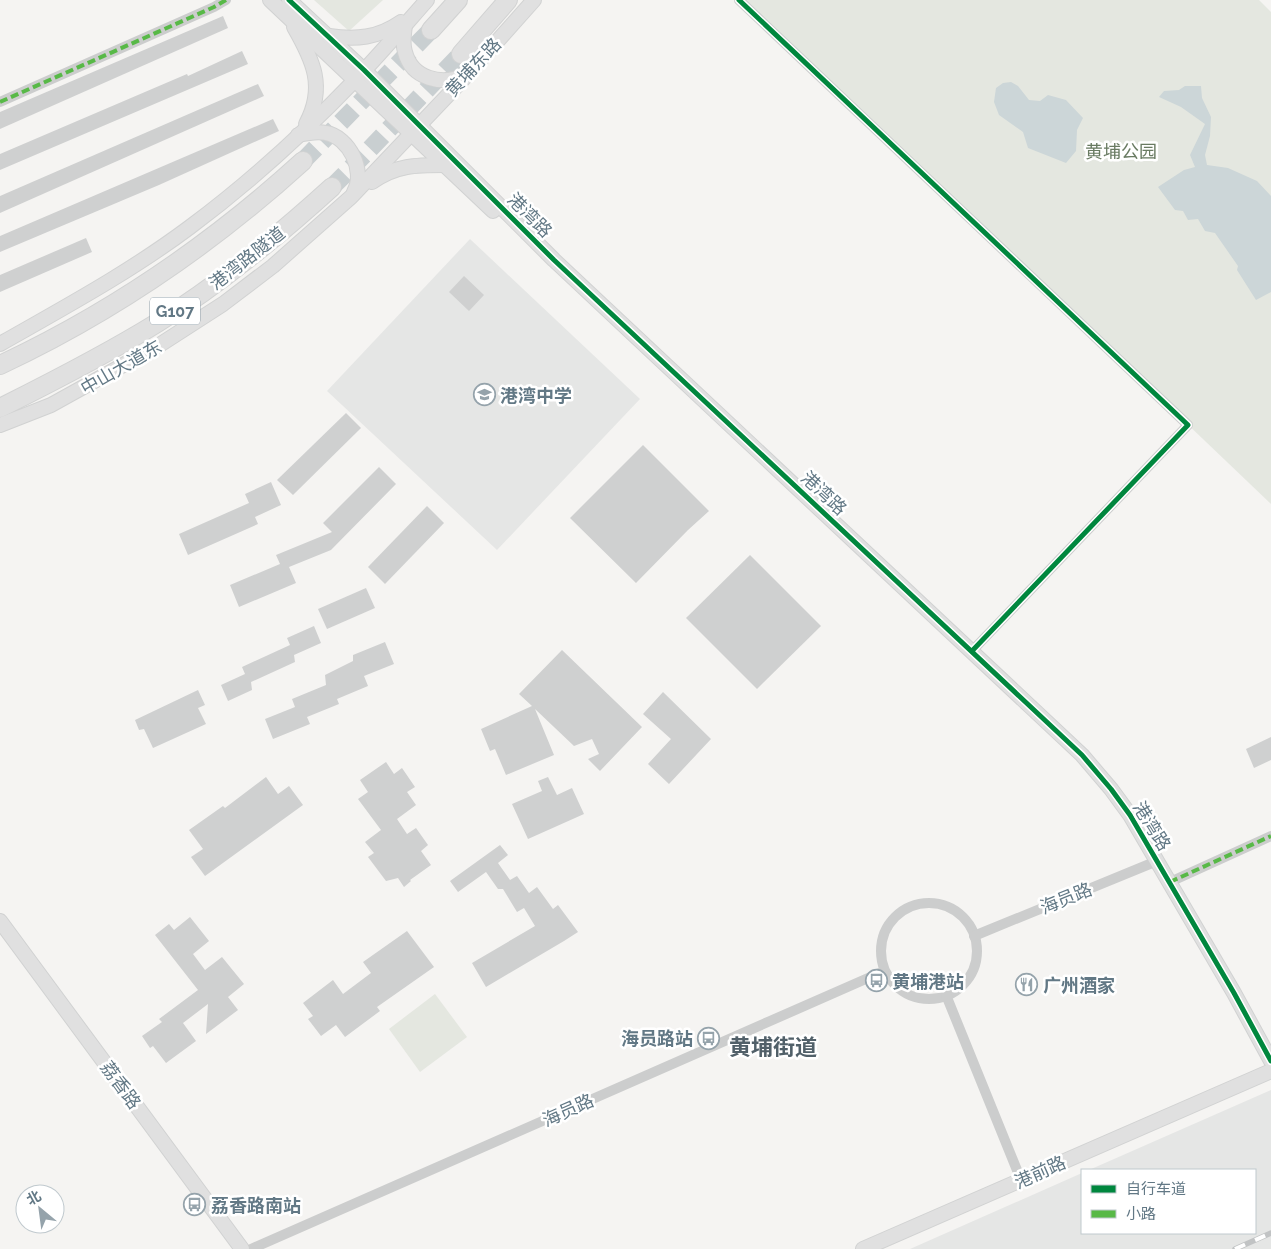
<svg xmlns="http://www.w3.org/2000/svg" width="1271" height="1249" font-family="Raleway,'Noto Sans SC',sans-serif">
<style>
.built{fill:#e5e6e5}
.green{fill:#e4e7e0}
.water{fill:#ccd6d8}
.building{fill:#cfd0d0}
.lines{fill:none;stroke-linecap:round;stroke-linejoin:round}
.highway-tunnel{stroke:#c9cfd1;stroke-width:18;stroke-dasharray:18 9;stroke-linecap:butt}
.secondary-casing{stroke:#d1d2d2;stroke-width:16}
.highway-casing{stroke:#d1d2d2;stroke-width:20}
.street{stroke:#cccdcd;stroke-width:10}
.secondary{stroke:#e0e0e0;stroke-width:14}
.highway{stroke:#e0e0e0;stroke-width:18}
.rail-casing{stroke:#c1c3c4;stroke-width:5.5}
.rail{stroke:#fff;stroke-width:4;stroke-dasharray:11;stroke-linecap:butt}
.quiet{stroke:#58b947;stroke-width:4;stroke-dasharray:8 4;stroke-linecap:butt}
.cycleway-casing{stroke:#fff;stroke-width:8}
.cycleway{stroke:#00873e;stroke-width:5}
.labels{text-anchor:middle;dominant-baseline:central;stroke-width:5;stroke-linejoin:round;paint-order:stroke}
.shield{fill:#fff;stroke:#91a0aa;stroke-width:1}
.shield-label{font-size:16px;font-weight:bold;fill:#627885}
.street-label{font-size:18px;fill:#627885;stroke:#fff}
.park-label{font-size:18px;fill:#697b62;stroke:#fff}
.poi-label{font-size:18px;font-weight:bold;fill:#627885;stroke:#fff;text-anchor:start}
.district-label{font-size:22px;font-weight:bold;fill:#516069;stroke:#fff}
</style>
<rect width="100%" height="100%" fill="#f5f4f2"/>
<g class="built">
<path d="M470 239 640 399 497 550 327 391Z"/>
<path d="M1271 1090V1249H910L1082 1173V1233H1255V1170H1089Z"/>
</g>
<g class="green">
<path d="M314 0H383L349 31Z"/>
<path d="M743 0H1259L1271 12V504Z"/>
<path d="M435 994 467 1037 420 1072 389 1029Z"/>
</g>
<g class="water">
<path d="M1011 82 1018 86 1029 100 1040 101 1048 95 1066 100 1083 118 1077 130 1076 151 1066 163 1028 148 1023 132 999 115 994 102 996 88 1003 83Z"/>
<path d="M1185 86H1201L1202 98 1211 117 1210 136 1205 155 1207 165 1228 168 1257 181 1271 196V292L1256 300 1237 270 1238 266 1215 233 1205 231 1198 219 1188 220 1183 211 1175 210 1158 187 1184 170 1195 167 1190 155 1205 124 1181 107 1159 97 1164 91 1179 90Z"/>
</g>
<g class="building">
<path d="M223 16 228 28 0 129V112Z"/>
<path d="M242 51 248 64 0 170V154L187 74 188 76Z"/>
<path d="M258 84 264 96 0 213V196Z"/>
<path d="M273 119 279 131 159 185 0 252V236Z"/>
<path d="M86 238 92 252 0 292V275Z"/>
<path d="M464 276 484 295 469 311 449 292Z"/>
<path d="M346 413 361 428 293 495 277 480Z"/>
<path d="M643 445 709 511 688 530 636 583 570 518Z"/>
<path d="M379 467 396 484 331 550 289 567 296 583 239 607 230 585 280 564 276 555 332 532 323 523Z"/>
<path d="M271 482 281 505 255 517 258 524 188 555 179 534 249 503 245 494Z"/>
<path d="M427 506 444 523 385 584 368 567Z"/>
<path d="M750 555 821 626 757 689 686 618Z"/>
<path d="M366 588 375 608 327 629 318 609Z"/>
<path d="M314 626 321 643 294 655 295 662 251 682 252 690 228 701 221 685 245 674 242 667 290 645 287 638Z"/>
<path d="M385 642 394 664 364 676 368 686 337 699 339 704 307 717 310 724 273 739 265 719 295 707 292 699 326 685 325 675 353 661V655Z"/>
<path d="M562 650 642 727 600 771 588 759 599 754 592 739 574 746 535 709 554 755 506 775 495 749 490 751 481 729 532 706 519 694Z"/>
<path d="M198 690 205 705 198 708 206 724 153 748 144 729 139 730 135 720Z"/>
<path d="M663 692 711 739 669 784 648 764 671 739 643 714Z"/>
<path d="M1271 737V760L1254 768 1246 749Z"/>
<path d="M386 762 394 774 402 768 415 787 407 792 416 805 397 819 407 834 416 828 428 845 421 851 431 865 410 880 411 881 404 887 398 878 386 881 368 857 374 853 365 842 381 830 358 799 368 792 360 780Z"/>
<path d="M266 777 278 794 289 786 303 805 205 876 191 857 203 849 189 830 223 806 225 808Z"/>
<path d="M548 777 557 795 572 788 584 814 528 839 512 804 542 791 538 781Z"/>
<path d="M500 845 508 855 498 863 510 880 517 876 529 893 537 887 553 909 558 905 578 932 564 941 486 987 472 963 535 926 524 908 517 912 503 889H498L486 872 458 892 450 881Z"/>
<path d="M190 917 209 941 193 954 205 970 222 957 244 984 228 997 238 1010 206 1034 208 1004 183 1023 196 1041 166 1063 153 1046 150 1048 142 1036 162 1022 159 1019 198 990 155 935 169 924 174 930Z"/>
<path d="M407 931 434 967 377 1007 380 1011 345 1037 336 1025 321 1036 308 1019 313 1016 303 1003 333 980 343 994 371 973 363 962Z"/>
</g>
<g class="lines">
<g class="highway-tunnel">
<path d="M303 161 431 30"/>
<path d="M332 187 368 151 461 54"/>
</g>
<defs>
<g id="secondary">
<path d="M270 0 493 211"/>
<path d="M289 0 364 70 554 260 1082 755 1111 789 1130 815 1234 993 1271 1061"/>
<path d="M405 25C404 34 402 43 405 52 412 79 442 86 465 75"/>
<path d="M294 27C313 60 326 87 306 124"/>
<path d="M329 36C356 40 378 38 401 22"/>
<path d="M298 135C307 133 317 131 326 133 349 137 366 171 354 192"/>
<path d="M372 182C396 165 416 165 445 165"/>
<path d="M0 344C65 307 130 272 190 227 249 183 305 132 356 79 381 53 404 26 427 0"/>
<path d="M0 425 51 405 161 344 223 304 273 266 351 197 468 74 534 0"/>
<path d="M0 921 242 1249"/>
<path d="M863 1249 1271 1071"/>
</g>
<g id="highway">
<path d="M431 30 458 0"/>
<path d="M461 54 508 0"/>
<path d="M0 365C111 313 212 244 303 161"/>
<path d="M0 408C54 381 107 354 157 323 220 284 277 237 332 187"/>
</g>
</defs>
<use href="#secondary" class="secondary-casing"/>
<use href="#highway" class="highway-casing"/>
<g class="street">
<path d="M739 0 1188 425 972 651"/>
<path d="M0 102 214 7 226 0"/>
<path d="M1170 882 1271 836"/>
<circle cx="929" cy="951" r="48"/>
<path d="M974 936 1157 861"/>
<path d="M946 995 1021 1180"/>
<path d="M251 1249 884 971"/>
</g>
<use href="#secondary" class="secondary"/>
<use href="#highway" class="highway"/>
<defs>
<path id="rail" d="M1235 1249 1271 1233"/>
</defs>
<use href="#rail" class="rail-casing"/>
<use href="#rail" class="rail"/>
<g class="quiet">
<path d="M0 102 214 7 226 0"/>
<path d="M1170 882 1271 836"/>
</g>
<defs>
<g id="cycleway">
<path d="M289 0 364 70 554 260 1082 755 1111 789 1130 815 1234 993 1271 1061"/>
<path d="M739 0 1188 425 972 651"/>
</g>
</defs>
<use href="#cycleway" class="cycleway-casing"/>
<use href="#cycleway" class="cycleway"/>
</g>
<defs>
<symbol id="school-ring" viewBox="-11 -11 22 22"><circle r="9.5" fill="#fff" stroke="#95a3ab" stroke-width="1.5"/><path d="M0-5L7-2L0 1L-7-2ZM-4 1L0 2.5L4 1V4Q0 6-4 4Z" fill="#95a3ab"/></symbol>
<symbol id="bus-ring" viewBox="-11 -11 22 22"><circle r="9.5" fill="#fff" stroke="#95a3ab" stroke-width="1.5"/><path d="M-5-6H5V4H4V6H2V4H-2V6H-4V4H-5ZM-3.5-4V0h7V-4ZM-3.5 1.2v1.5H-2V1.2ZM2 1.2v1.5H3.5V1.2Z" fill="#95a3ab"/></symbol>
<symbol id="restaurant-ring" viewBox="-11 -11 22 22"><circle r="9.5" fill="#fff" stroke="#95a3ab" stroke-width="1.5"/><path d="M-5-6h1v4h1v-4h1v4h1v-4h1v5L-1.5 .5V6h-2V.5L-5-1ZM5-6V6H3V1.5H1.5Q1.5-4 5-6Z" fill="#95a3ab"/></symbol>
</defs>
<g fill-rule="evenodd">
<use href="#school-ring" x="472" y="382" width="25" height="25"/>
<use href="#bus-ring" x="864" y="968" width="25" height="25"/>
<use href="#restaurant-ring" x="1014" y="972" width="25" height="25"/>
<use href="#bus-ring" x="696" y="1026" width="25" height="25"/>
<use href="#bus-ring" x="182" y="1192" width="25" height="25"/>
</g>
<g class="labels">
<rect class="shield" x="150" y="297.5" width="50" height="27" rx="4"/>
<g class="shield-label">
<text x="175" y="311">G107</text>
</g>
<g class="street-label">
<text transform="translate(473 67) rotate(-47)">黄埔东路</text>
<text transform="translate(530 215) rotate(45)">港湾路</text>
<text transform="translate(247 258) rotate(-38)">港湾路隧道</text>
<text transform="translate(121 367) rotate(-30)">中山大道东</text>
<text transform="translate(824 493) rotate(43)">港湾路</text>
<text transform="translate(1152 826) rotate(58)">港湾路</text>
<text transform="translate(1066 898) rotate(-22)">海员路</text>
<text transform="translate(121 1085) rotate(54)">荔香路</text>
<text transform="translate(568 1110) rotate(-24)">海员路</text>
<text transform="translate(1040 1172) rotate(-24)">港前路</text>
</g>
<g class="park-label">
<text x="1121" y="151">黄埔公园</text>
</g>
<g class="poi-label">
<text x="500" y="395">港湾中学</text>
<text x="892" y="981">黄埔港站</text>
<text x="1043" y="985">广州酒家</text>
<text x="693" y="1038" text-anchor="end">海员路站</text>
<text x="211" y="1205">荔香路南站</text>
</g>
<g class="district-label">
<text x="773" y="1047">黄埔街道</text>
</g>
</g>
<rect x="1081" y="1169" width="175" height="65" fill="#ffffff" stroke="#c0c9ce"/>
<rect x="1091" y="1185" width="25" height="8" fill="#00873e" stroke="#c0c9ce"/>
<text x="1126" y="1194" font-size="15" fill="#627885">自行车道</text>
<rect x="1091" y="1210" width="25" height="8" fill="#58b947" stroke="#c0c9ce"/>
<text x="1126" y="1219" font-size="15" fill="#627885">小路</text>
<g transform="translate(40 1209) rotate(331)"><circle r="24" fill="#ffffff" stroke="#c0c9ce"/>
<path d="M0-4L9 19L0 12L-9 19Z" fill="#95a3ab"/>
<text y="-8" font-size="14" font-weight="bold" text-anchor="middle" fill="#627885">北</text>
</g>
</svg>
